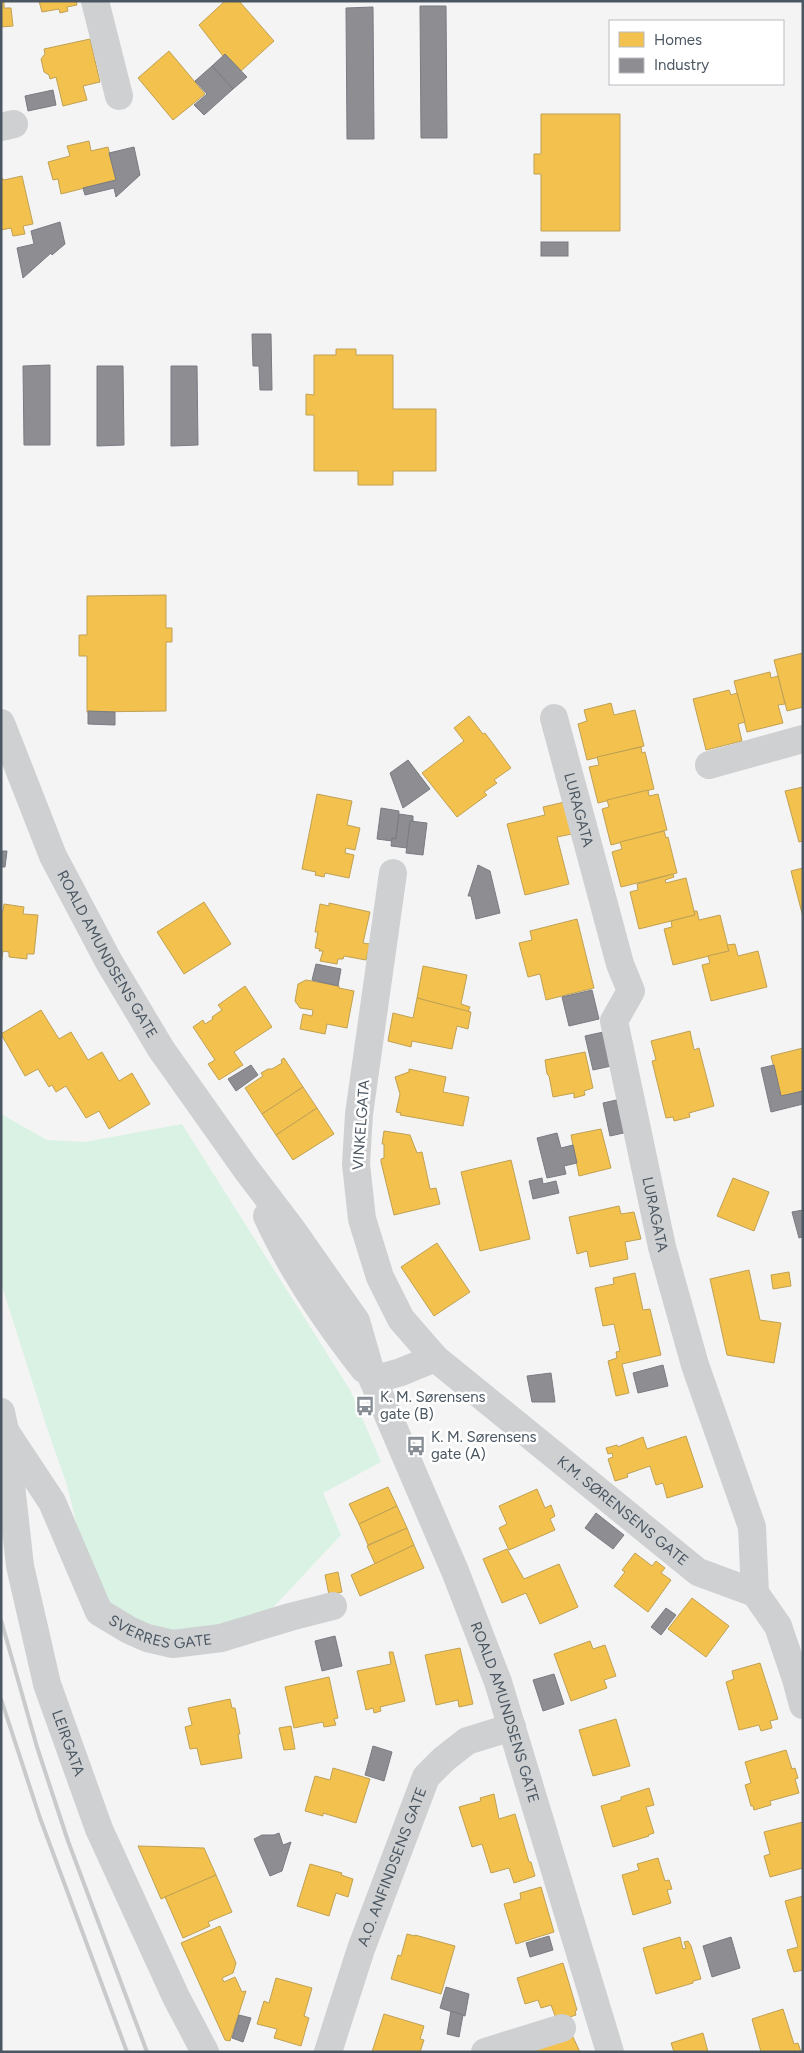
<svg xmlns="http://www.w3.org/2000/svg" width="804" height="2053" font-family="Figtree,sans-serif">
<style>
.green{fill:#d9f2e3}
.homes{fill:#f2c14e;stroke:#c0a154}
.industry{fill:#8d8d92;stroke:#797c83}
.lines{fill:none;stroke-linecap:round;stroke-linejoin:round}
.minor{stroke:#ced0d2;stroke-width:28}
.tertiary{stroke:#ced0d2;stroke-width:28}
.rail{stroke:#c9cacc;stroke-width:4}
.labels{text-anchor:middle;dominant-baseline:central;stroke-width:5;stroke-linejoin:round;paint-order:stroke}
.street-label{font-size:15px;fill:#4a5661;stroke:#fff}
.poi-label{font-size:15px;fill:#4a5661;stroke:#fff;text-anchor:start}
</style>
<rect width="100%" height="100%" fill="#f4f4f4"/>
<path class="green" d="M1 1114 47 1140 85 1142 182 1124 350 1390 381 1462 323 1493 341 1535 265 1616 168 1634 132 1623 94 1595 67 1485 47 1428 1 1283Z"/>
<g class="homes">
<path d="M1 1H4V8H11L13 26 1 27Z"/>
<path d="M39 1H76L77 5 67 7 68 11 60 13 59 9 42 12Z"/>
<path d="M225 1H239L274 41 241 71 225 54 223 56 199 25Z"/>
<path d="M90 39 100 82 83 86 87 100 63 106 56 77 50 79 49 75 44 72 41 59 45 54 44 49Z"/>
<path d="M169 51 205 94 173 120 138 78Z"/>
<path d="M541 114H620V231H541V174H534V154H541Z"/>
<path d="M89 141 91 151 108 147 116 180 61 194 58 179 53 180 48 162 70 156 67 146Z"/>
<path d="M22 176 33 224 23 226 25 234 13 236 11 228 1 230V177L4 180Z"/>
<path d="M336 349H356V355H393V409H436V471H393V485H358V471H314V415H306V394L314 395V355H336Z"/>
<path d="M166 595V628H172V642H166V711L87 712V656H79V635H87V596Z"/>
<path d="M803 653V707L787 711 774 660Z"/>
<path d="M770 672 771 678 778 676 785 704 778 705 783 723 747 732 734 681Z"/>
<path d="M729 690 731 695 737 693 745 722 738 724 742 741 706 750 693 699Z"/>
<path d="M611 703 614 715 635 710 644 746 587 760 578 724 587 721 584 710Z"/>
<path d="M469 716 483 734 485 733 511 768 494 780 497 783 484 792 487 795 457 817 422 773 464 741 454 728Z"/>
<path d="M641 747 642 753 645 752 654 789 598 803 589 767 599 765 597 757Z"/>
<path d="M803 787V841L799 842 785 791Z"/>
<path d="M648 790 649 796 658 794 667 830 611 845 602 809 609 807 607 800Z"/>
<path d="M317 794 352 801 347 825 360 828 355 850 346 848 345 853 354 855 349 878 325 873 324 877 315 875 316 872 302 869Z"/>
<path d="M569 801 577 833 557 837 569 884 525 895 507 824 545 815 543 807Z"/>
<path d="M664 831 666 838 668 837 677 873 621 887 612 852 622 849 620 842Z"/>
<path d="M803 868V917L791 871Z"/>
<path d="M673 874 674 877 665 880 666 883 686 878 695 915 639 929 630 892 638 890 637 884Z"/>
<path d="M204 902 231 944 184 974 157 932Z"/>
<path d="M329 903 370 912 363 943 370 944 366 960 344 956 343 959H338L337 964 320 961 323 951H319L320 949 315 948 318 932H315L320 904 329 906Z"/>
<path d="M4 904 24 907 23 914 38 915 34 954H27V959L9 957V952L3 951 1 964V911H3Z"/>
<path d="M694 911H697L699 920 720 915 729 951 673 965 664 929 672 927 671 921 695 915Z"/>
<path d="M577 919 594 988 546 1000 540 974 528 977 519 943 532 940 530 931Z"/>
<path d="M735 944 738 956 758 951 767 987 711 1001 702 965 710 963 708 956 729 951 727 945Z"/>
<path d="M423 966 467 975 461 1004 470 1007 468 1012 417 998Z"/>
<path d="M306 980 339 986V988L354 991 347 1028 327 1024 325 1034 300 1029 303 1014 312 1016 313 1010 300 1008 295 1001 298 984Z"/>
<path d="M245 986 272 1027 234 1052 243 1065 219 1080 208 1064 215 1060 193 1027 203 1020 205 1024 213 1019 212 1017 222 1010 218 1005Z"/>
<path d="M417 998 471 1012 468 1029 457 1026 452 1049 412 1041 411 1047 388 1041 393 1013 413 1018Z"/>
<path d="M41 1010 59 1039 71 1032 88 1060 102 1052 119 1081 132 1073 150 1104 109 1129 99 1111 86 1118 66 1086 56 1092 52 1085 49 1087 38 1069 25 1076 1 1034Z"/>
<path d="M690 1031 694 1050 699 1048 714 1106 689 1113 690 1117 674 1121 673 1117 666 1118 652 1061 656 1060 651 1041Z"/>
<path d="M803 1048V1091L781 1096 771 1056Z"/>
<path d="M585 1052 593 1088 584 1091 585 1095 574 1098V1093L553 1097 549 1076 547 1074 545 1060Z"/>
<path d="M284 1058 303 1087 262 1114 245 1088 263 1076 261 1073 268 1069H272L282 1063 281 1060Z"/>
<path d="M409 1069 446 1077 443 1092 469 1097 463 1126 400 1115 401 1113 396 1112 400 1094 395 1077 409 1072Z"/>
<path d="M303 1087 317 1108 276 1135 262 1114Z"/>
<path d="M317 1108 334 1134 293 1160 276 1135Z"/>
<path d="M601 1129 611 1168 579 1176 571 1135Z"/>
<path d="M384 1131 410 1135 417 1153 422 1152 430 1189 436 1188 440 1204 394 1215 381 1162V1159L384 1158V1144H382Z"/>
<path d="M511 1160 530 1239 480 1251 461 1172Z"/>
<path d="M733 1178 769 1192 754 1231 717 1216Z"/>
<path d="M619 1206 621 1214 634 1212 641 1239 625 1242 628 1259 590 1267 587 1251 577 1254 569 1217Z"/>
<path d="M437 1243 470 1292 434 1316 401 1267Z"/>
<path d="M749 1270 760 1320 781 1323 774 1363 727 1355 710 1279Z"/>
<path d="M789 1272 791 1286 773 1289 771 1275Z"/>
<path d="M635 1273 643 1310 650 1309 661 1355 622 1364 629 1393 616 1396 608 1361 617 1358 616 1352 620 1351 614 1324 603 1326 595 1288 614 1284 613 1278Z"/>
<path d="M686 1436 703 1487 667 1498 663 1483 656 1485 650 1466 627 1474 628 1477 615 1481 608 1459 613 1457 612 1453 608 1454 606 1448 617 1445 618 1447 620 1446 643 1437 647 1449Z"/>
<path d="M388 1487 397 1506 359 1524 349 1504Z"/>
<path d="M537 1489 545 1508 551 1505 555 1516 550 1519 555 1530 509 1550 499 1528 507 1524 499 1506Z"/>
<path d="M397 1506 407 1528 368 1545 359 1524Z"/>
<path d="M407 1528 414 1545 375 1564 367 1546Z"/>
<path d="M414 1545 424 1568 360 1596 351 1575Z"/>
<path d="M507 1549 524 1579 559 1564 578 1607 540 1624 526 1593 502 1603 483 1559Z"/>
<path d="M635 1553 652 1566 656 1561 665 1568 661 1573 671 1580 648 1612 614 1586 625 1572 622 1570Z"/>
<path d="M338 1572 342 1592 329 1595 325 1575Z"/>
<path d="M692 1598 729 1626 706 1657 668 1629Z"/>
<path d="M590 1641 593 1649 605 1645 616 1676 604 1680 607 1688 571 1701 554 1654Z"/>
<path d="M460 1648 473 1704 459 1707 458 1700 436 1705 425 1655Z"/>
<path d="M389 1652H393L405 1701 380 1707 381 1711 374 1713 373 1708 366 1710 357 1671 391 1664Z"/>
<path d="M760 1663 778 1719 770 1721 772 1728 761 1731 759 1725 739 1730 726 1682 734 1679 732 1671Z"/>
<path d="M329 1677 338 1718 334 1719 336 1725 324 1727 323 1722 294 1728 285 1687Z"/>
<path d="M230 1699 232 1708H235L240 1734H238L242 1758 201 1765 197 1748 190 1749 185 1727 192 1725 188 1708Z"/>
<path d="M616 1719 630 1766 593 1776 579 1730Z"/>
<path d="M291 1726 295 1749 284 1750 279 1728Z"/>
<path d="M786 1750 792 1769 795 1768 798 1778 795 1779 799 1793 770 1801 771 1805 754 1810 753 1806H751L745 1785 751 1783 745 1762Z"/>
<path d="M333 1768 370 1779 356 1823 323 1813V1816L305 1811 315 1776 330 1780Z"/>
<path d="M649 1788 654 1805 646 1807 654 1833 648 1835 649 1836 613 1847 601 1806 621 1800V1797Z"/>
<path d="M494 1794 499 1819 515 1814 529 1862H531L535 1876 514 1883 509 1868 491 1873 482 1844 472 1847 459 1807 481 1801 480 1798Z"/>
<path d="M803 1822V1868L770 1877 764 1856 770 1854 764 1832Z"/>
<path d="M138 1846 204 1848 216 1875 161 1899Z"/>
<path d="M658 1858 665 1881 669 1880 672 1889 667 1890 671 1903 633 1915 622 1875 639 1870 637 1864Z"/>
<path d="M310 1864 342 1873 341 1875 353 1879 348 1897 336 1893 329 1916 297 1906Z"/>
<path d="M216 1875 232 1912 208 1922 210 1926 183 1938 165 1897Z"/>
<path d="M541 1887 554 1932 516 1944 504 1904 521 1899 520 1893Z"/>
<path d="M803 1896V1970L794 1972 787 1950 798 1947 785 1901Z"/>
<path d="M220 1926 236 1963 233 1973 222 1978 224 1982 235 1977 242 1992 246 1991 230 2041 225 2040 181 1943Z"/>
<path d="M407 1934 415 1936V1935L455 1946 441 1994 391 1979 398 1955 401 1956Z"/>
<path d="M680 1937 683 1949 686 1948 684 1942 688 1941 691 1946 701 1979 693 1981V1983L656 1994 643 1948Z"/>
<path d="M563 1963 577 2010 575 2011 576 2015 557 2021 551 2005 541 2008 538 2000 525 2004 517 1978Z"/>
<path d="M276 1978 312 1988 304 2016 309 2018 301 2046 274 2038 277 2029 257 2024 264 2001 269 2003Z"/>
<path d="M783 2009 794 2044 798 2043 801 2052H761L752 2019Z"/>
<path d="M384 2014 424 2026 420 2039 424 2040 420 2052H372Z"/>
<path d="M703 2033 708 2052H674L671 2043Z"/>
<path d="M572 2035 580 2052H533L531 2048Z"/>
</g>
<g class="industry">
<path d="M420 6H446L447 138H421Z"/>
<path d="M373 7 374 139H347L346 8Z"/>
<path d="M225 54 247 77 233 89 212 66Z"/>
<path d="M212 66 233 89 204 115 194 105 207 94 195 81Z"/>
<path d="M53 90 56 105 28 111 25 96Z"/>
<path d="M134 147 140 175 116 197 114 188 85 195 83 188 116 180 109 153Z"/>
<path d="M60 222 65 244 52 255 51 253 23 278 17 248 34 244 31 231Z"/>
<rect x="541" y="242" width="27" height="14"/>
<path d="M252 334H271L272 390H260L259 366H253Z"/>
<path d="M50 365V445H24L23 366Z"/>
<path d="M97 366H123L124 445 97 446Z"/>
<path d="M171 366H197L198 445 171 446Z"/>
<path d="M88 711 115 712V725L88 724Z"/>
<path d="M408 760 430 789 403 808 390 773Z"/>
<path d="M381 808 399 811 396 839 392 838V841L377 839Z"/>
<path d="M399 814 413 816V821H410L407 848 391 846 392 838 396 839Z"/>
<path d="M410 821 427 823 423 855 406 853Z"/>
<path d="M1 851H7L5 867H1Z"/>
<path d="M478 865 490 871 500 913 476 919 471 896H468Z"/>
<path d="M316 964 341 969 338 986 312 980Z"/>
<path d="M592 990 599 1019 569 1026 562 997Z"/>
<path d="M608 1031 616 1065 593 1070 585 1036Z"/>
<path d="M251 1065 258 1075 236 1091 228 1079Z"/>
<path d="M774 1065 781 1096 803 1091V1104L771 1112 761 1068Z"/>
<path d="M621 1099 628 1132 610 1136 603 1103Z"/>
<path d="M557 1133 561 1148 573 1145 577 1163 564 1166 566 1174 547 1178 537 1138Z"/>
<path d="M542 1178 543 1184 556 1181 559 1193 533 1199 529 1181Z"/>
<path d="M803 1210V1237L799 1238 792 1212Z"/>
<path d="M663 1365 668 1386 638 1393 633 1373Z"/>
<path d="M551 1373 555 1402H532L527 1376Z"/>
<path d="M596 1513 624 1535 613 1549 585 1528Z"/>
<path d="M666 1608 676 1615 661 1635 651 1627Z"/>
<path d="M335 1636 342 1666 322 1671 315 1641Z"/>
<path d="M554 1674 564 1704 543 1711 533 1680Z"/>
<path d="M373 1746 392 1752 384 1781 365 1775Z"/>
<path d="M279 1833 283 1845 291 1842 282 1871 270 1876 254 1839 262 1835H274Z"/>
<path d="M549 1936 553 1950 530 1957 526 1943Z"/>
<path d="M731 1937 740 1968 712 1977 703 1946Z"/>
<path d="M446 1987 469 1994 465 2016 440 2008Z"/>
<path d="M451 2011 463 2015 459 2037 447 2034Z"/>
<path d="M239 2015 251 2018 243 2042 232 2038Z"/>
</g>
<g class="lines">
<g class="minor">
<path d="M95 1 119 96"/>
<path d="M1 127 14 124"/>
<path id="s1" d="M554 718 620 964 631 991 614 1021 662 1247 695 1365 752 1527 755 1593 778 1626 796 1679 803 1705"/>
<path d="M709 765 803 739"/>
<path d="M393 873 359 1114 356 1164 362 1219 380 1277 401 1319 435 1358"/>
<path id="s2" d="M373 1380 401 1372 435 1358 698 1572 755 1593"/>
<path id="s3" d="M1 1412 5 1431 20 1566 47 1684 99 1829 176 1997 205 2052"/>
<path id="s4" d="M7 1434 52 1502 99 1612 129 1630 147 1638 173 1644 221 1638 290 1617 333 1606"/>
<path id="s5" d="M328 2052 361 1949 426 1777 444 1759 467 1741 512 1727"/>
<path d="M485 2052 562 2028"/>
</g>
<g class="tertiary">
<path id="s6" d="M1 723 53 856 109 962 161 1049 246 1169 293 1231 356 1321 373 1380 455 1571 498 1682 610 2052"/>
<path d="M267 1216C292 1271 327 1322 364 1369"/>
</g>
<g class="rail">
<path d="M1 1620 37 1747 68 1841 147 2052"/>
<path d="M1 1699 40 1818 127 2052"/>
</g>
</g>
<defs>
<symbol id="bus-bare" viewBox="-9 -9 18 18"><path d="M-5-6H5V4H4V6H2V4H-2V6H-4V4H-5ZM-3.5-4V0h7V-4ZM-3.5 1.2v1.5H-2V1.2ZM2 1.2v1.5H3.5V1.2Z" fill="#868d94" stroke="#fff" stroke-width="2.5" paint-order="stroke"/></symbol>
</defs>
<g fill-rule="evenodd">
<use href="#bus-bare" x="351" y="1392" width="28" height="28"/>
<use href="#bus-bare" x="402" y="1432" width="28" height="28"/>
</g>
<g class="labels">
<g class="street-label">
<text stroke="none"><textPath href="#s1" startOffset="95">LURAGATA</textPath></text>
<text stroke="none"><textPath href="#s6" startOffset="255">ROALD AMUNDSENS GATE</textPath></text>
<text transform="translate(361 1125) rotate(-86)">VINKELGATA</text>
<text stroke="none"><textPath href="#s1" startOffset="516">LURAGATA</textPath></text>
<text stroke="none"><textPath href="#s2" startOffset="308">K.M. SØRENSENS GATE</textPath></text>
<text stroke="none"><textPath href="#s4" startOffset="268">SVERRES GATE</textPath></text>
<text stroke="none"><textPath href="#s6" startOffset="1118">ROALD AMUNDSENS GATE</textPath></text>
<text stroke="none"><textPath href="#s3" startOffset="339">LEIRGATA</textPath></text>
<text stroke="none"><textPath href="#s5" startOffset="196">A.O. ANFINDSENS GATE</textPath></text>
</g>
<g class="poi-label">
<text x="380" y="1397">K. M. Sørensens<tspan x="380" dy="17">gate (B)</tspan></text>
<text x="431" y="1437">K. M. Sørensens<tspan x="431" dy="17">gate (A)</tspan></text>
</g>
</g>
<rect width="804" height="2053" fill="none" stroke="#4a5661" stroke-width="5"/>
<rect x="609" y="20" width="175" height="65" fill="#ffffff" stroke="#b7bbc0"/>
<rect x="619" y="32" width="25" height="15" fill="#f2c14e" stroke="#b7bbc0"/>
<text x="654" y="45" font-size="15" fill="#4a5661">Homes</text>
<rect x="619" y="58" width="25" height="15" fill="#8d8d92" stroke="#b7bbc0"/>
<text x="654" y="70" font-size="15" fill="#4a5661">Industry</text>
</svg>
